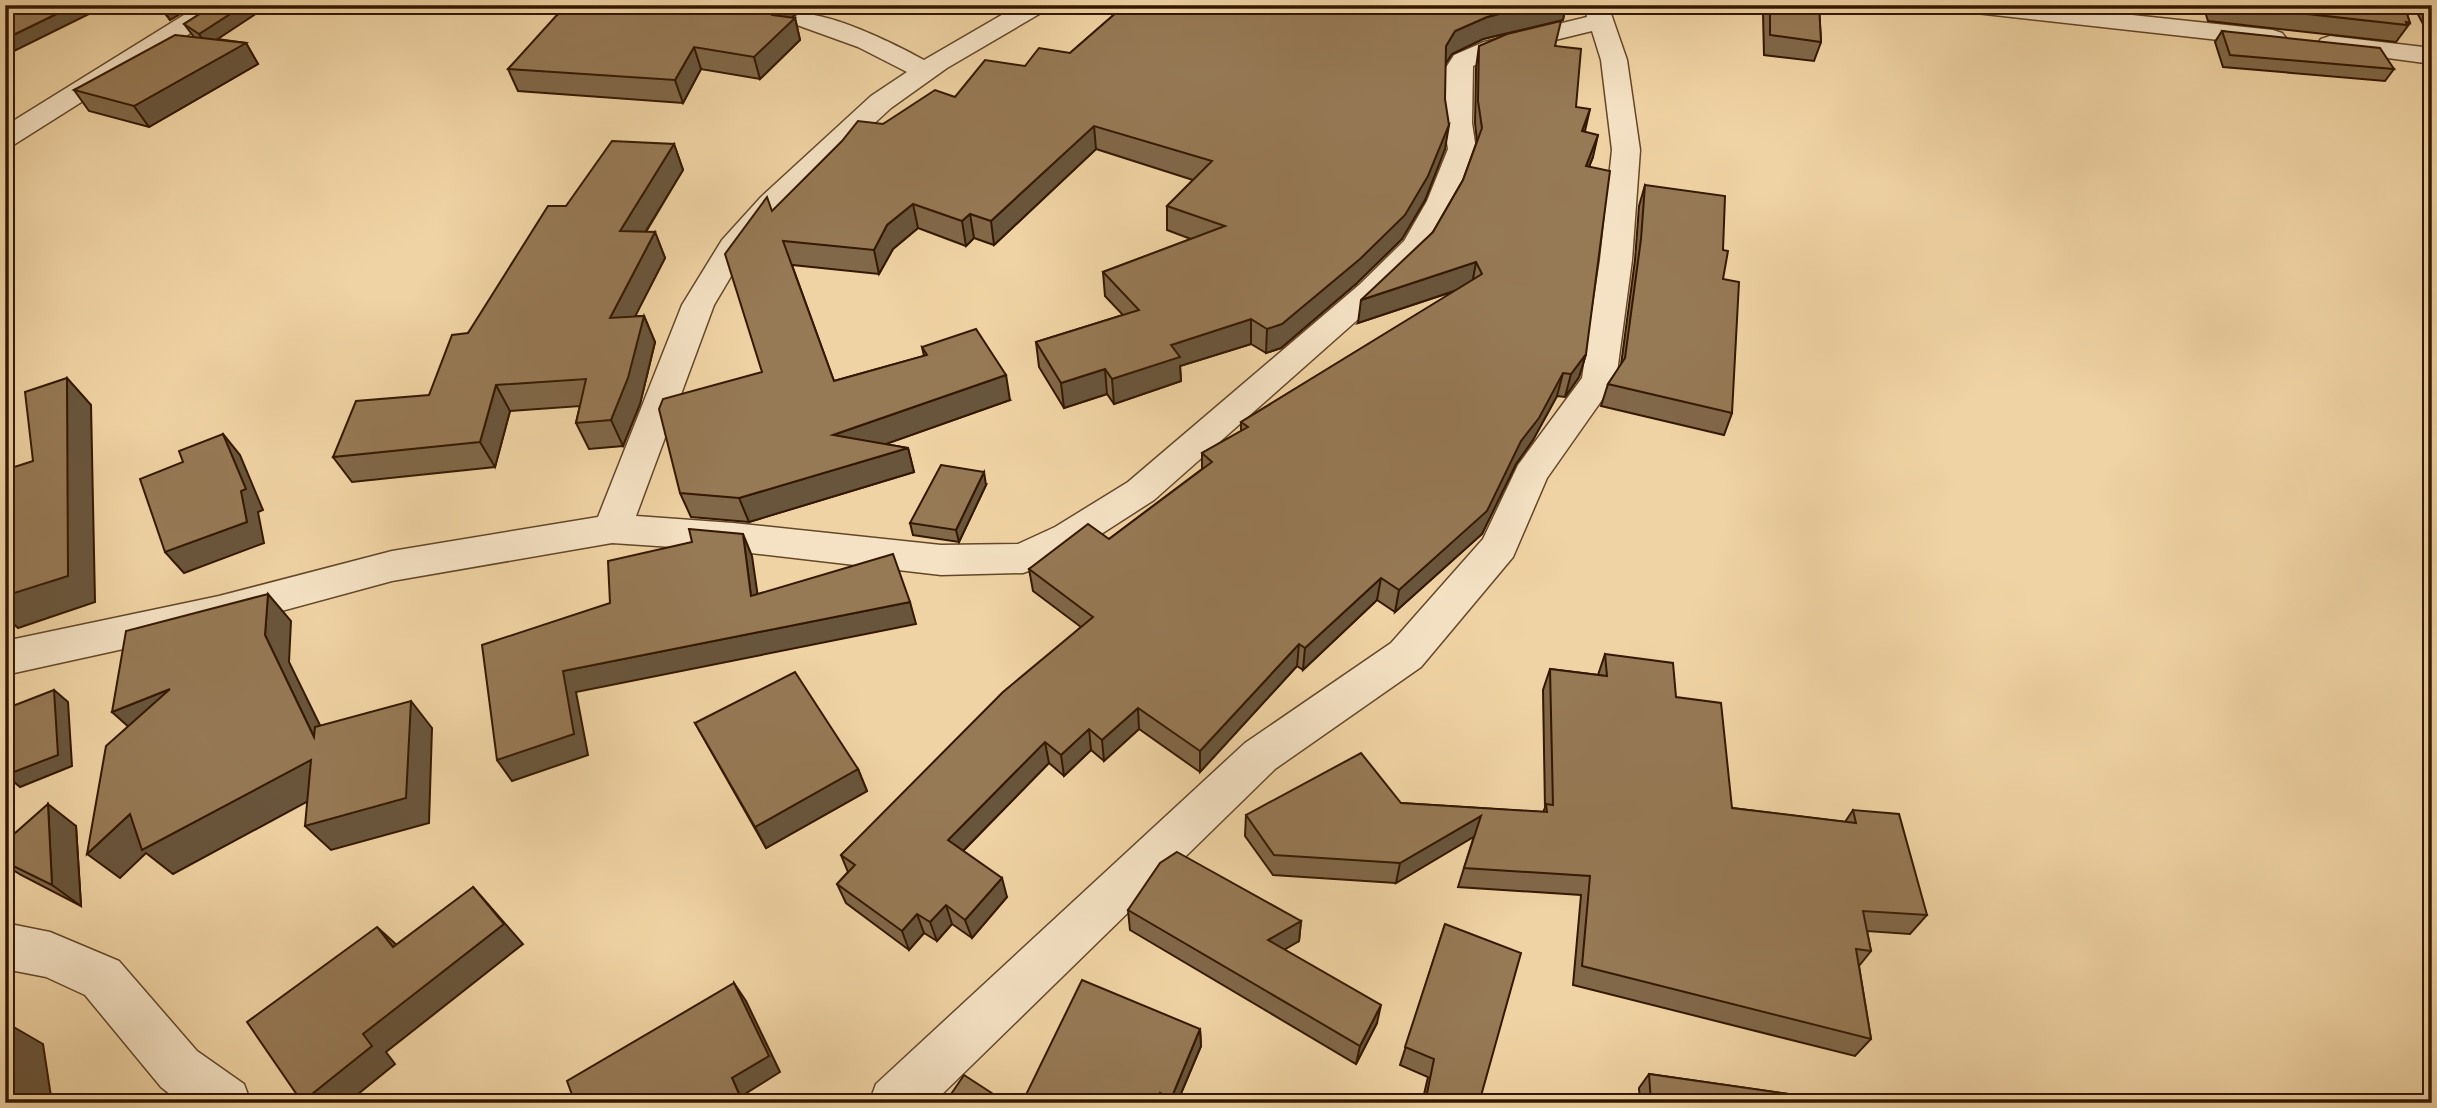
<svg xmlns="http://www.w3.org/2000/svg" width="2437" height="1108" font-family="'IM FELL Double Pica',serif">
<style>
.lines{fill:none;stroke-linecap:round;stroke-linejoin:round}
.minor-casing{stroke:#634729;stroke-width:3}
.minor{fill:#f5e2c4;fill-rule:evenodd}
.wall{fill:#816849;stroke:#341800;stroke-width:2}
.shaded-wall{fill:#69553c;stroke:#341800;stroke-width:2}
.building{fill:#967955;stroke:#341800;stroke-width:2}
</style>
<rect width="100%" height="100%" fill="#f0d3a4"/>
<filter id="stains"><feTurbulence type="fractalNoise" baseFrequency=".00286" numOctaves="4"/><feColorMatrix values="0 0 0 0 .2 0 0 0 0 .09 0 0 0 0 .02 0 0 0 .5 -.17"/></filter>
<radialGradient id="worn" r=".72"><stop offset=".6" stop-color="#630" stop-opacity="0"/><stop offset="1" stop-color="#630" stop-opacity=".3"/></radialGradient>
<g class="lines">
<defs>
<g id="minor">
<path d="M200 5H230L227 10 15 144 5 146V126Z"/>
<path d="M1019 5H1049L1046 10 947 68 891 108 781 209 746 251 714 305 636 516 733 523 941 545 1018 544 1055 527 1128 482 1359 285 1404 241 1427 201 1448 149 1444 123 1445 69 1454 55 1484 42 1587 17 1584 5H1608L1627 60 1640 150 1632 260 1616 380 1547 478 1513 557 1421 667 1275 769 933 1103H869L876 1084 1245 743 1391 643 1483 539 1518 465 1582 378 1600 260 1612 150 1601 60 1592 31 1502 53 1473 66 1472 123 1476 149 1457 201 1428 253 1381 299 1154 500 1081 547 1037 568 1023 573 941 575 733 551 612 543 392 581 219 628 5 675V641L219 596 392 551 598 517 682 305 722 240 761 197 871 96 907 72 858 47 797 25 794 20 797 15C823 8 899 46 924 60Z"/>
<path d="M1955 5H2038L2273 30 2282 33 2286 38 2282 43 2273 46 1967 12 1958 10Z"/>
<path d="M2330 36 2432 48V64L2321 49 2317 44 2321 39Z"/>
<path d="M5 923 50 932 119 961 197 1051 244 1084 251 1103H181L161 1087 85 995 46 977 5 969Z"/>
</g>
</defs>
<use href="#minor" class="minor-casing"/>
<use href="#minor" class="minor"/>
</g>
<g class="wall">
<path d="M158 5H195L170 20Z"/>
<path d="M214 5H269L217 39 246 43 258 64 149 127 89 111 74 90 194 37 184 24Z"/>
<path d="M571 5H819L810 12 795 14 792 18H795L800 40 760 79 701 69 683 103 518 91 508 69Z"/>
<path d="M1125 5H1566L1563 20 1483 39 1452 54 1445 64V149L1425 200 1402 239 1357 283 1281 348 1266 353 1251 344 1180 366 1181 381 1114 404 1107 394 1064 408 1039 367 1036 342 1123 315 1105 296 1103 272 1191 239 1167 230V206L1193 180 1096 149 994 245 974 238 966 246 918 228 893 249 879 274 792 265 834 381 924 356 922 347 1010 400 885 444 908 448 914 472 749 522 691 517 680 493 762 372 772 211 883 124 955 97 1025 66 1070 53Z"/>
<path d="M1716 5H1819L1821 42 1814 61 1764 55 1763 14 1717 9Z"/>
<path d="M2203 5H2404L2410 23 2396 42 2208 21Z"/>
<path d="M2413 5H2432V41Z"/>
<path d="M2222 31 2394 69 2385 81 2223 67 2215 42Z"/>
<path d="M1479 46H1556L1593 157 1589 167 1586 354 1579 377 1565 397 1557 396 1533 440 1516 464 1482 534 1395 612 1377 600 1303 670 1297 666 1200 772 1139 729 1104 761 1091 750 1064 776 1049 763 963 851 1007 897 972 938 952 924 937 941 924 933 909 950 846 903 837 884 848 872 841 855 1081 627 1033 591 1029 569 1109 539 1202 469V453L1241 431V422L1455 291 1358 323 1433 232 1463 180 1477 141 1475 123 1476 68Z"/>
<path d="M674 144 683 170 646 232H655L665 258 635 316H644L655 342 640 404 623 446 589 449 576 423 580 406 510 411 495 467 352 482 333 457 429 395 468 333 566 206Z"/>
<path d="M1645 185 1723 279 1732 413 1724 435 1601 406 1608 384 1621 365 1635 260 1639 206Z"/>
<path d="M986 485 959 542 913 535 910 523Z"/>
<path d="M1605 654 1676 697 1732 808 1845 822 1853 810 1927 915 1910 934 1867 931 1871 951 1859 966 1871 1039 1855 1056 1573 985 1581 895 1458 887 1474 836 1396 883 1273 875 1245 836 1246 815 1401 803 1543 812 1545 808 1543 690 1550 669 1598 675Z"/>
<path d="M695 723 858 769 867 791 766 848Z"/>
<path d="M76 826 81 906 21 875 5 865V842Z"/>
<path d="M1128 910 1301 921 1299 941 1284 949 1377 1023 1356 1064 1130 930Z"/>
<path d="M1445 924 1479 1103H1422L1428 1077 1400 1065Z"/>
<path d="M1200 1029 1201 1046 1177 1103H1022Z"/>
<path d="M1649 1074 1852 1103H1640L1639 1088Z"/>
</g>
<g class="shaded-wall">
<path d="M75 5H94L97 10 10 53 5 47V39Z"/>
<path d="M169 5H195L170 20 163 9Z"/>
<path d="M244 5H269L207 46 199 34Z"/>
<path d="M786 5H819L810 12 795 14 792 18H795L800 40 760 79 754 57 773 15Z"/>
<path d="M1535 5H1566L1563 20 1483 39 1452 54 1442 69 1446 46 1455 31 1487 17Z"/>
<path d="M246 43 258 64 149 127 134 106Z"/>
<path d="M694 47 701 69 683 103 675 80Z"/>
<path d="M1590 109 1585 131H1582Z"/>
<path d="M1449 125 1445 149 1425 200 1402 239 1357 283 1281 348 1266 353 1267 329Z"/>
<path d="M1094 126 1096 149 994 245 991 221Z"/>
<path d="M1598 135 1593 157 1580 188 1586 166Z"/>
<path d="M674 144 683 170 630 257 620 231Z"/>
<path d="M913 204 918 228 893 249 879 274 874 250 887 225Z"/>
<path d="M970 214 974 238 966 246 962 221Z"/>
<path d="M655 232 665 258 621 344 610 318Z"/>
<path d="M1476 262 1472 285 1358 323 1361 300Z"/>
<path d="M5 284 12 308 5 310Z"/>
<path d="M644 316 655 342 640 404 623 446 611 420Z"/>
<path d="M1251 319V344L1180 366 1181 381 1114 404 1112 379 1171 345Z"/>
<path d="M1586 354 1579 377 1565 397 1571 374Z"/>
<path d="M1105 369 1107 394 1064 408 1061 383Z"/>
<path d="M1563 373 1557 396 1533 440 1516 464 1482 534 1395 612 1399 590 1521 441Z"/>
<path d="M1006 375 1010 400 841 460 833 435Z"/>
<path d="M67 378 91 405 95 602 18 628 15 625 10 637 5 639V596Z"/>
<path d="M496 385 510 411 495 467 480 442Z"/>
<path d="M223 434 240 455 263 510 258 512 264 543 184 573 165 552Z"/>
<path d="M908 448 914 472 749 522 739 498Z"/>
<path d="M984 472 986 485 959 542 956 530Z"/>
<path d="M743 534 752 556 761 618 751 596Z"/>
<path d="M1381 578 1377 600 1303 670 1305 648Z"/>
<path d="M268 594 291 621 289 662 338 762 314 737 265 635Z"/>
<path d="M910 602 916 624 576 692 588 755 512 781 497 760 563 671Z"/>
<path d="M1299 644 1297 666 1200 772V751Z"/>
<path d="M170 689 141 738 112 712Z"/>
<path d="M54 690 68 702 72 766 20 787 6 775Z"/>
<path d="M411 701 432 728 429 823 331 850 305 826Z"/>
<path d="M1138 708 1139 729 1104 761 1102 740Z"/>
<path d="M1089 729 1091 750 1064 776 1061 755Z"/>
<path d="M1045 742 1049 763 954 860 948 840Z"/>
<path d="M311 760 336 786 173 874 146 853 120 878 87 854 130 814Z"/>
<path d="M858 769 867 791 766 848 755 827Z"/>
<path d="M48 804 76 826 81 906 52 885Z"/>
<path d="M1481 816 1475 836 1396 883 1400 863Z"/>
<path d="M1002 878 1007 897 972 938 965 920Z"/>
<path d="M473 887 523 944 386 1052 395 1064 347 1103H303L302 1102 363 1034Z"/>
<path d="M946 905 952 924 937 941 930 922Z"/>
<path d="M917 914 924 933 909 950 902 931Z"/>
<path d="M1301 921 1299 941 1267 960 1268 940Z"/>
<path d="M377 927 399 947H393Z"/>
<path d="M734 983 746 1001 780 1072 745 1094 749 1103H743L732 1078Z"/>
<path d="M1381 1005 1377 1023 1356 1064 1360 1046Z"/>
<path d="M5 1022 43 1044 52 1103H15L5 1032Z"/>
<path d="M1200 1029 1201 1046 1177 1103H1172L1171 1099Z"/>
<path d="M1160 1093 1161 1103H1156Z"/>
</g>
<g class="building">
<path d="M5 5H75L5 39Z"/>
<path d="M214 5H244L199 34 184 24Z"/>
<path d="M571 5H786L773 15 795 18 754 57 694 47 675 80 508 69 556 16Z"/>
<path d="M1125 5H1535L1487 17 1455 31 1446 46 1445 99 1449 125 1428 176 1405 215 1360 259 1282 324 1267 329 1251 319 1171 345 1180 357 1112 379 1105 369 1061 383 1036 342 1139 310 1103 272 1225 226 1167 206 1212 161 1094 126 991 221 970 214 962 221 913 204 887 225 874 250 783 241 834 381 927 355 922 347 976 329 1006 375 833 435 908 448 739 498 680 493 659 409 663 399 762 372 725 254 767 197 772 211 842 141 858 121 883 124 935 90 955 97 985 60 1025 66 1039 48 1070 53Z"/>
<path d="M1770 5H1819L1821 42 1770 35Z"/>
<path d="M2226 5H2404L2410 23 2406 22 2407 25Z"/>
<path d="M1561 21 1555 46 1581 49 1576 107 1590 109 1582 131 1598 135 1586 166 1610 171 1586 354 1571 374 1563 373 1539 418 1521 441 1487 511 1399 590 1381 578 1305 648 1299 644 1200 751 1138 708 1102 740 1089 729 1061 755 1045 742 948 840 1002 878 965 920 946 905 930 922 917 914 902 931 837 884 855 865 841 855 1003 692 1093 617 1029 569 1088 524 1109 539 1212 462 1202 453 1248 427 1241 422 1482 274 1476 262 1361 300 1433 232 1463 180 1482 128 1478 101 1479 46 1507 34Z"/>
<path d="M2222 31 2380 48 2394 69 2230 55Z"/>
<path d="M175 35 246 43 134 106 74 90Z"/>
<path d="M612 141 674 144 620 231 655 232 610 318 644 316 628 378 611 420 576 423 586 379 496 385 480 442 333 457 356 401 429 395 452 335 468 333 548 206H566Z"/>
<path d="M1645 185 1725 196 1723 250 1728 251 1723 279 1739 282 1732 413 1608 384 1625 358 1641 239Z"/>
<path d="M67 378 68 576 5 596V470L33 461 25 392Z"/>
<path d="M223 434 246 489 241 491 247 522 165 552 140 479 183 462 179 451Z"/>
<path d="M941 465 984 472 956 530 910 523Z"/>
<path d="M689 529 743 534 751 596 893 554 910 602 563 671 574 734 497 760 482 645 610 603 608 561 692 542Z"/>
<path d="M268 594 265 635 314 737 315 727 411 701 406 798 305 826 311 760 142 850 130 814 87 854 106 746 170 689 112 712 126 631Z"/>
<path d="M1605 654 1673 663 1676 697 1721 703 1732 808 1856 823 1853 810 1899 814 1927 915 1863 911 1871 951 1856 949 1871 1039 1582 966 1590 876 1464 868 1481 816 1400 863 1274 855 1246 815 1361 753 1401 803 1547 812 1546 804 1553 805 1550 669 1607 676Z"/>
<path d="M795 672 858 769 755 827 695 723Z"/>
<path d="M54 690 58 755 6 775 5 709Z"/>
<path d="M48 804 52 885 5 862V842Z"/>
<path d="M1177 852 1301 921 1268 940 1381 1005 1360 1046 1128 910 1160 863Z"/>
<path d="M473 887 504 924 363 1034 372 1046 302 1102 247 1022 377 927 393 947Z"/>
<path d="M1445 924 1521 953 1479 1103H1425L1434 1059 1405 1047Z"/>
<path d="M1082 980 1200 1029 1171 1099 1160 1093 1156 1103H1022Z"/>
<path d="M734 983 769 1056 732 1078 743 1103H575L567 1081Z"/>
<path d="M5 1032 15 1103H5Z"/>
<path d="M1649 1074 1852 1103H1651Z"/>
<path d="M964 1075 1007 1103H945Z"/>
</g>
<rect width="2437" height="1108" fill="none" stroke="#f0d3a4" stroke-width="28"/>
<rect x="7" y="7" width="2423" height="1094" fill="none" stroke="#341800" stroke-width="3.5"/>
<rect x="14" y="14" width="2409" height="1080" fill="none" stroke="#341800" stroke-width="2"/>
<rect width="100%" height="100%" filter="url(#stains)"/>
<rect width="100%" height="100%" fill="url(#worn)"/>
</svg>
